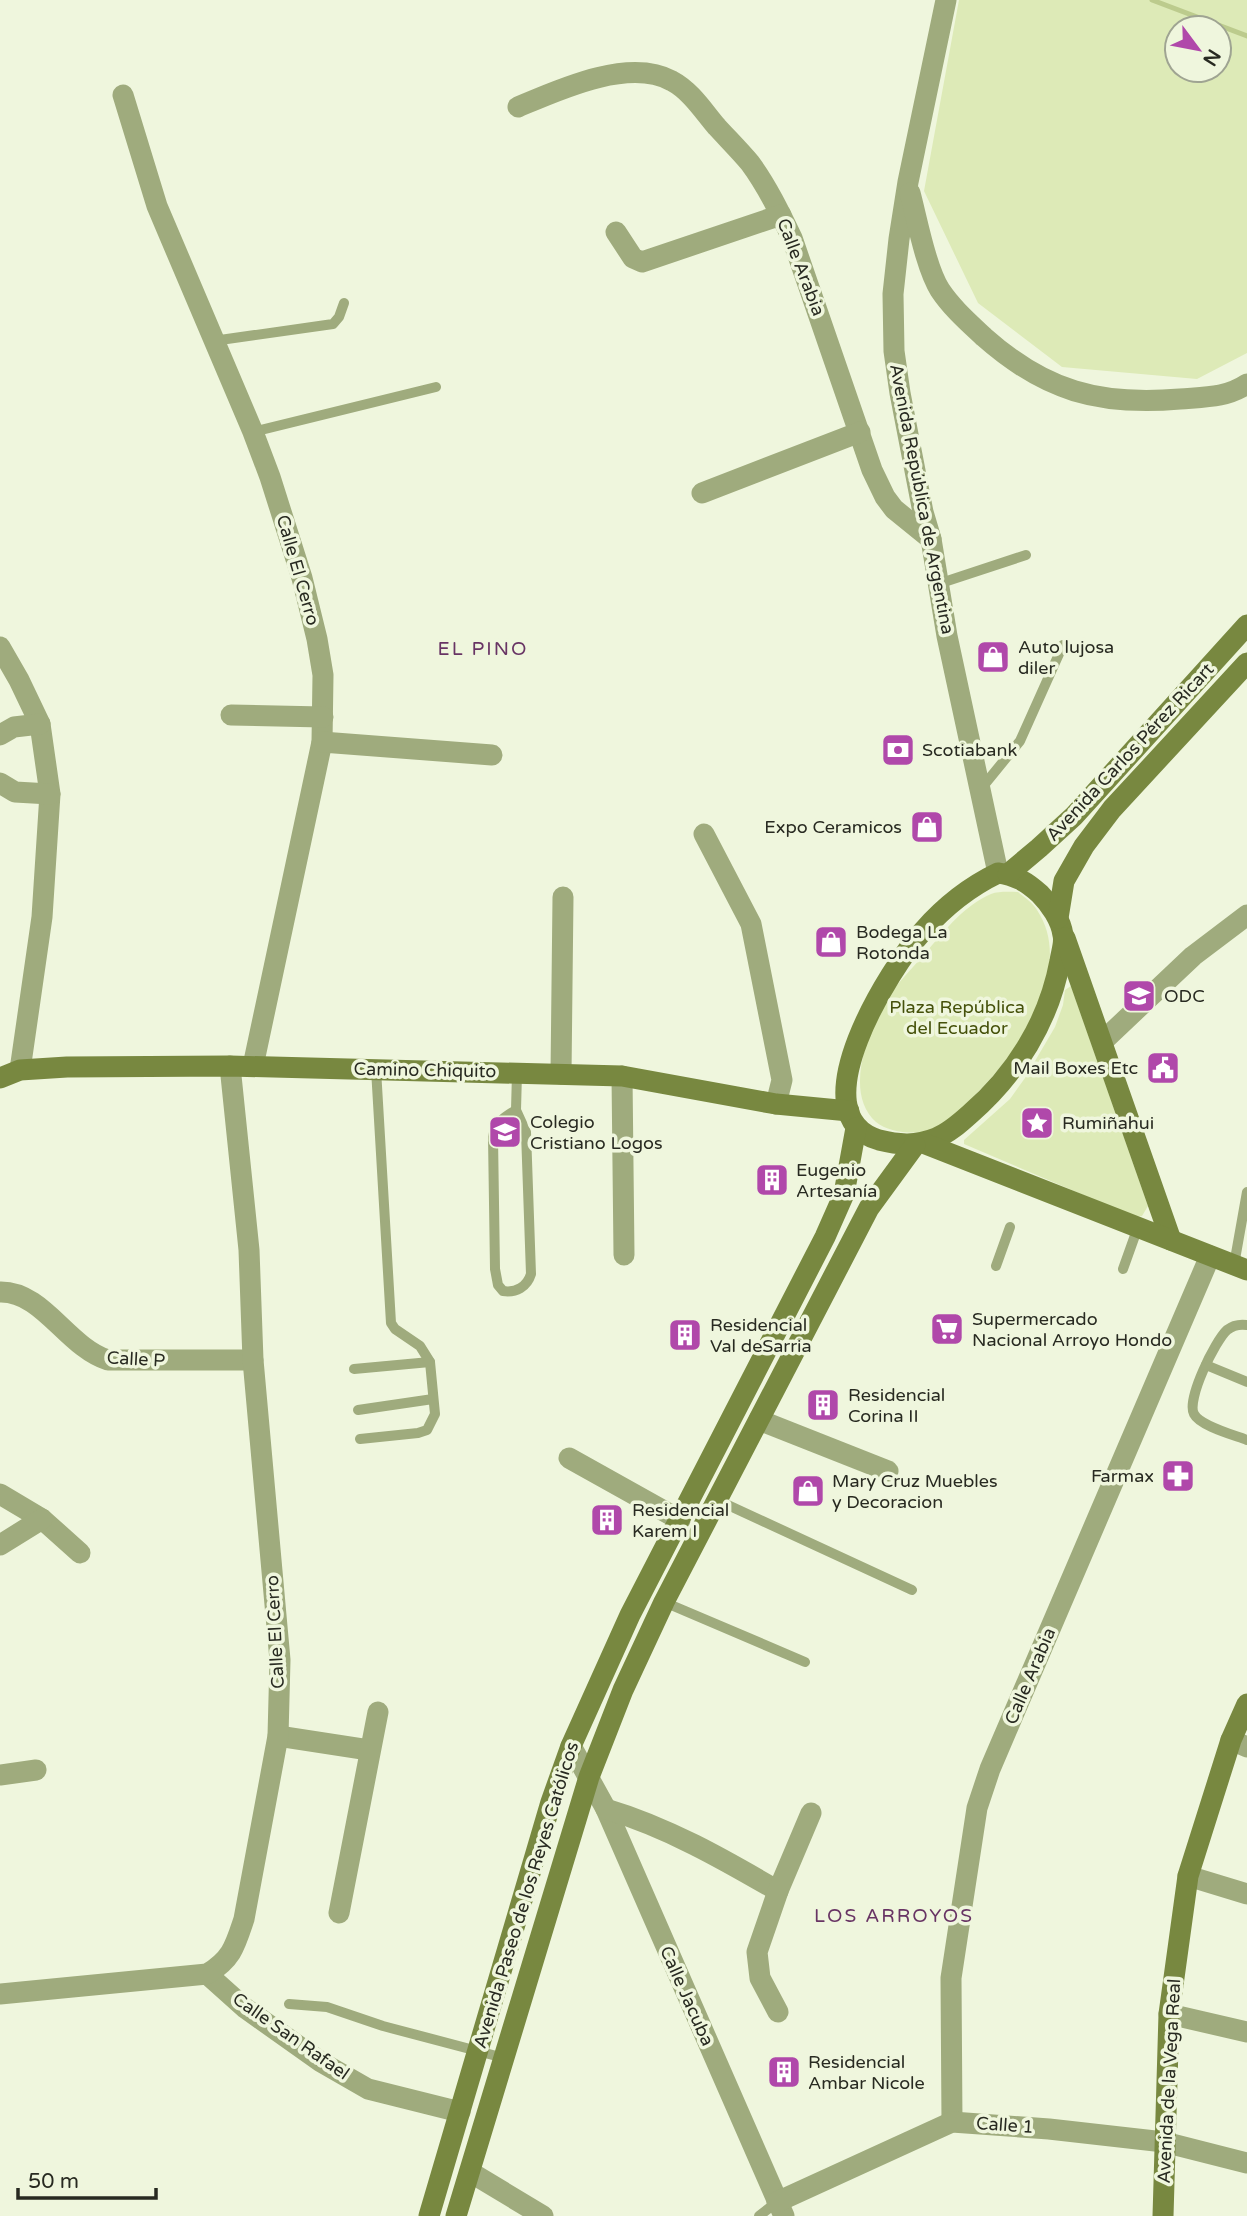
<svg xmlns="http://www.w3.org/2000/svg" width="1247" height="2216" font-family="'Varela Round',sans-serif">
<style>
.green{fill:#ddeab7;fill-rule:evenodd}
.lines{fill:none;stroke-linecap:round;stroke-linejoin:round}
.stream{stroke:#bccb8d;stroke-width:5}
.lane{stroke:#9fab7d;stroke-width:10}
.street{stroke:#9fab7d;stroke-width:21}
.secondary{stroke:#788840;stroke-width:21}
.labels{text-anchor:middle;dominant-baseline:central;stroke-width:7;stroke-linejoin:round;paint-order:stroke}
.street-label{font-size:18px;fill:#282a21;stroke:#eff6dd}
.poi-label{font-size:18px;fill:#282a21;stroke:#eff6dd;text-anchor:start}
.park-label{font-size:18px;fill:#45510a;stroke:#eff6dd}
.neighbourhood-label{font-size:19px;letter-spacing:2px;fill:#683464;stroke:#eff6dd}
</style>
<rect width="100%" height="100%" fill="#eff6dd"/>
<g class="green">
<path d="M959 0H1247V353L1197 379 1062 367 978 303 924 191ZM1177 28H1219V70H1177Z"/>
<path d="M1018 892C1024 897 1033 903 1037 910 1076 968 1018 1052 977 1093 964 1107 950 1123 932 1130 916 1135 889 1133 876 1122 841 1091 871 1021 893 990 904 976 917 963 928 950 946 929 965 905 991 894 999 891 1010 892 1018 892Z"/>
<path d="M1071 986 1148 1206 1142 1216 1135 1217 964 1144V1140L1010 1099 1025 1078 1055 1027 1063 1005 1065 990Z"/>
</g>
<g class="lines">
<path class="stream" d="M1152 0 1247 36"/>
<g class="lane">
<path d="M213 341 333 324 339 317 344 303"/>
<path d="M253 432 436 387"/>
<path d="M938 584 1026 555"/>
<path d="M980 790 1020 741 1063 645"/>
<path d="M516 1110C504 1117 495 1123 493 1137L495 1269 498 1285 503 1291C516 1293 527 1287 531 1274L526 1132 516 1110 517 1073"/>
<path d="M1234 1265 1247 1192"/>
<path d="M996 1266 1010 1227"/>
<path d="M1123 1269 1138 1227"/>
<path d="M1247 1325C1240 1324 1232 1326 1227 1330 1215 1341 1186 1400 1194 1414 1200 1426 1234 1435 1247 1440"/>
<path d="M1206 1365 1247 1382"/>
<path d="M354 1369 430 1362"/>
<path d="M358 1410 433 1399"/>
<path d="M360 1439 418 1433 427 1430 435 1414 430 1362 420 1346 395 1329 391 1323 376 1069"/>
<path d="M717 1500 912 1590"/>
<path d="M664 1602 805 1662"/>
<path d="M289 2004 327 2007 383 2026 504 2058"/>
<path d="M759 2216 777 2202"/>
</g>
<g class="street">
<path d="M946 0 908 182 899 239 893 294 894 351 900 393 923 512 931 539 947 636 998 873"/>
<path d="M123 95 157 206 253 432 270 477 302 578 317 639 323 675 322 742 253 1066"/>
<path d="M518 107C558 90 629 57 672 81 691 91 704 112 717 127 728 139 740 151 750 163 767 186 780 213 792 238L872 470 885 497 894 509 931 539"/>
<path d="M910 193C917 219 926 268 940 290 952 308 968 322 984 337 1045 391 1099 406 1180 399 1205 397 1226 398 1247 384"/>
<path d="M616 232 633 258 642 262 781 215"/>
<path d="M702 493 860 432"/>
<path d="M0 647 19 680 40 724 50 794 42 917 20 1070"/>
<path d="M231 715 323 717"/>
<path d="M0 735 14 727 40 724"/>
<path d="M322 742 492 755"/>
<path d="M0 783 15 792 50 794"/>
<path d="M704 834 751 924 782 1080 776 1104"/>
<path d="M1103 1041 1193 956 1247 915"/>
<path d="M561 1074 563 897"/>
<path d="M622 1076 624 1255"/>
<path d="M0 1292C43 1291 67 1347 108 1360H253"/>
<path d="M759 1420 888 1471"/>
<path d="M569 1458 680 1520"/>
<path d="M0 1494 42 1519 80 1553"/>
<path d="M0 1545 42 1519"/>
<path d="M278 1736 369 1750"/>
<path d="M1231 1740 1247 1747"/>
<path d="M571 1746 606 1809 784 2216"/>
<path d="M0 1775 36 1770"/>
<path d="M606 1809C667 1827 723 1859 778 1891"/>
<path d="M1188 1876 1247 1894"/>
<path d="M339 1913 378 1712"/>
<path d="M207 1974 245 2008 321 2062 368 2089 460 2112"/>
<path d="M0 1994 207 1974C232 1959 235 1946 244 1919L278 1736 280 1660 253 1360 249 1250 230 1066"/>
<path d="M778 2012 760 1978 757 1952 778 1891 811 1813"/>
<path d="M1169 2014 1247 2032"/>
<path d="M952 2122 951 1978 977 1808 990 1769 1210 1256"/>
<path d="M470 2172 543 2216"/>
<path d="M777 2202 952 2122 1049 2129 1164 2142 1247 2163"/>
</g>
<g class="secondary">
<path d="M998 873C1015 875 1027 882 1040 894 1050 904 1061 920 1063 935 1065 943 1061 953 1060 961 1049 1021 1016 1074 970 1114 960 1123 949 1133 936 1138 916 1146 899 1145 879 1140 796 1116 891 966 923 931 944 907 969 887 998 873Z"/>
<path d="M1008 874 1039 848 1074 816 1247 625"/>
<path d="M1058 918 1064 881 1084 846 1112 809 1247 663"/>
<path d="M1065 938 1171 1240"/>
<path d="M0 1078 20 1070 67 1067 230 1066 622 1076 776 1104 849 1111"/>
<path d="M923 1143 1247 1270"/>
<path d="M429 2216 551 1802 571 1746 630 1615 825 1237 844 1194 856 1128"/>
<path d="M456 2216 589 1777 623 1690 664 1602 869 1208 915 1145"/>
<path d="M1163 2216 1169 2014 1188 1876 1231 1740 1247 1704"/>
</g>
</g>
<defs>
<symbol id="shop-square" viewBox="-11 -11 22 22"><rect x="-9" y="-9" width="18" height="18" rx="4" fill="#b048aa" stroke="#eff6dd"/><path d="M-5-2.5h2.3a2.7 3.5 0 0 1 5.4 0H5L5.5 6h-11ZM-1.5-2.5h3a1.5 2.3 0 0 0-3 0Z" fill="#fff"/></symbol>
<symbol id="bank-square" viewBox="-11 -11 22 22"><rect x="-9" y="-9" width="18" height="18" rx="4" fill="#b048aa" stroke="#eff6dd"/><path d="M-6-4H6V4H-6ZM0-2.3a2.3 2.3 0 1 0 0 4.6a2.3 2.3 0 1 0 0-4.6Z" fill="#fff"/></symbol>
<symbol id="school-square" viewBox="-11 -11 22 22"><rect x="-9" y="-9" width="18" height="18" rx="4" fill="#b048aa" stroke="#eff6dd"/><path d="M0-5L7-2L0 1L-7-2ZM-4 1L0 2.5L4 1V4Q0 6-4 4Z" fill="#fff"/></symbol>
<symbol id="civic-square" viewBox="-11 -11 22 22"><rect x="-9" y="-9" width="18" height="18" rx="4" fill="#b048aa" stroke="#eff6dd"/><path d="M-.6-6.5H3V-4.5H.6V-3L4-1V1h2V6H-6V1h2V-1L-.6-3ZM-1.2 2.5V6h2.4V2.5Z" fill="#fff"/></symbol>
<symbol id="sight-square" viewBox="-11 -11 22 22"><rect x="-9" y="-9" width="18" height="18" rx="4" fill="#b048aa" stroke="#eff6dd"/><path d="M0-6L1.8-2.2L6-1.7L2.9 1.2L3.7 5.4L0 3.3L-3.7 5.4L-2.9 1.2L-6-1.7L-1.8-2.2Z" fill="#fff"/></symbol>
<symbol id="building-square" viewBox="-11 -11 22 22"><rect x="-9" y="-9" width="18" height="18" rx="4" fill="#b048aa" stroke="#eff6dd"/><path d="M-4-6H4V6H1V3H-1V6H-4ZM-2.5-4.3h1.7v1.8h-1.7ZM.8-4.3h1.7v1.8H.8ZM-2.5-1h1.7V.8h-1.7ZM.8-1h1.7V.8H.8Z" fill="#fff"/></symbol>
<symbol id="supermarket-square" viewBox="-11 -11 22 22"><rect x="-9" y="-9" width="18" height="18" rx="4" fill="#b048aa" stroke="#eff6dd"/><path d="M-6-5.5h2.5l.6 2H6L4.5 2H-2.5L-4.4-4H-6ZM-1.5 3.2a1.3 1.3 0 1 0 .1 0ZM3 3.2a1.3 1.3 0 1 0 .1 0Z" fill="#fff"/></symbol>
<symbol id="pharmacy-square" viewBox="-11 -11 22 22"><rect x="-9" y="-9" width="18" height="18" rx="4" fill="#b048aa" stroke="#eff6dd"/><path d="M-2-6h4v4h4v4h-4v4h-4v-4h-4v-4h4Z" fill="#fff"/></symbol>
</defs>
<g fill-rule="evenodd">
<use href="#shop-square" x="974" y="638" width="38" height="38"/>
<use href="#bank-square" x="879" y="731" width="38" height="38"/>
<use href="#shop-square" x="908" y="808" width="38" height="38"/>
<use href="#shop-square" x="812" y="923" width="38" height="38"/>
<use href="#school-square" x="1120" y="977" width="38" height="38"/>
<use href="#civic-square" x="1144" y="1049" width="38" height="38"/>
<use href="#sight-square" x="1018" y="1104" width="38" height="38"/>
<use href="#school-square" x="486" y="1113" width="38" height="38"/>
<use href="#building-square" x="753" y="1161" width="38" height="38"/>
<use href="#supermarket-square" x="928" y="1310" width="38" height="38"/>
<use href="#building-square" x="666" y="1316" width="38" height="38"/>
<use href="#building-square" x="804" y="1386" width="38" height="38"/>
<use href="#pharmacy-square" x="1159" y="1457" width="38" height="38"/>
<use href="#shop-square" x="789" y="1472" width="38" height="38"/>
<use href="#building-square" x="588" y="1501" width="38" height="38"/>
<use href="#building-square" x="765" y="2053" width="38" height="38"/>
</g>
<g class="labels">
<g class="street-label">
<text transform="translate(801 267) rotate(69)">Calle Arabia</text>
<text transform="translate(922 499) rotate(79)">Avenida República de Argentina</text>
<text transform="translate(298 570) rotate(74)">Calle El Cerro</text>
<text transform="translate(1130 752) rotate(-47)">Avenida Carlos Pérez Ricart</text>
<text transform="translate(425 1070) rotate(1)">Camino Chiquito</text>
<text transform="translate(136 1359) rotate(3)">Calle P</text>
<text transform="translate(275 1632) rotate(-93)">Calle El Cerro</text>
<text transform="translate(1030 1676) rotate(-67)">Calle Arabia</text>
<text transform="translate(526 1895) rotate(-73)">Avenida Paseo de los Reyes Católicos</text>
<text transform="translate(687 1996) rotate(66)">Calle Jacuba</text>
<text transform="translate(291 2036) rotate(35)">Calle San Rafael</text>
<text transform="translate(1169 2081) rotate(-87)">Avenida de la Vega Real</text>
<text transform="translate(1005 2125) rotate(4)">Calle 1</text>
</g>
<g class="poi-label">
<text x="1018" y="647">Auto lujosa<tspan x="1018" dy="21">diler</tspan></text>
<text x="922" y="750">Scotiabank</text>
<text x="902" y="827" text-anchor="end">Expo Ceramicos</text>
<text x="856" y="932">Bodega La<tspan x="856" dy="21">Rotonda</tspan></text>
<text x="1164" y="996">ODC</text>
<text x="1138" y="1068" text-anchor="end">Mail Boxes Etc</text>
<text x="530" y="1122">Colegio<tspan x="530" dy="21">Cristiano Logos</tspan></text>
<text x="1062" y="1123">Rumiñahui</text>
<text x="796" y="1170">Eugenio<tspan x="796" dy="21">Artesanía</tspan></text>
<text x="972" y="1319">Supermercado<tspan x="972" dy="21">Nacional Arroyo Hondo</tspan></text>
<text x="710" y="1325">Residencial<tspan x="710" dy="21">Val deSarria</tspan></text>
<text x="848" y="1395">Residencial<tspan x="848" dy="21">Corina II</tspan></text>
<text x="1154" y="1476" text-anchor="end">Farmax</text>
<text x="832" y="1481">Mary Cruz Muebles<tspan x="832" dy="21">y Decoracion</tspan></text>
<text x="632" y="1510">Residencial<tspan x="632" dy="21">Karem I</tspan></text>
<text x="808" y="2062">Residencial<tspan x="808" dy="21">Ambar Nicole</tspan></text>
</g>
<g class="park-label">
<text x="957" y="1007">Plaza República<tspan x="957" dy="21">del Ecuador</tspan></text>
</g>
<g class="neighbourhood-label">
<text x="483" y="649">EL PINO</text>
<text x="894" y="1916">LOS ARROYOS</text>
</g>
</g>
<g transform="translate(1198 49) rotate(122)"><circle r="33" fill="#eff6dd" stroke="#9fa492" stroke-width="2"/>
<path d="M0-5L12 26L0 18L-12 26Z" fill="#b048aa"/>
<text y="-10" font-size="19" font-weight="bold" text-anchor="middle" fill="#282a21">N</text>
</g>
<path d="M18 2188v10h138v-10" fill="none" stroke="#282a21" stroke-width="3.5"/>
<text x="28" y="2188" font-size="21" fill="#282a21" stroke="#eff6dd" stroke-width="5" paint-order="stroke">50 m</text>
</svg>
